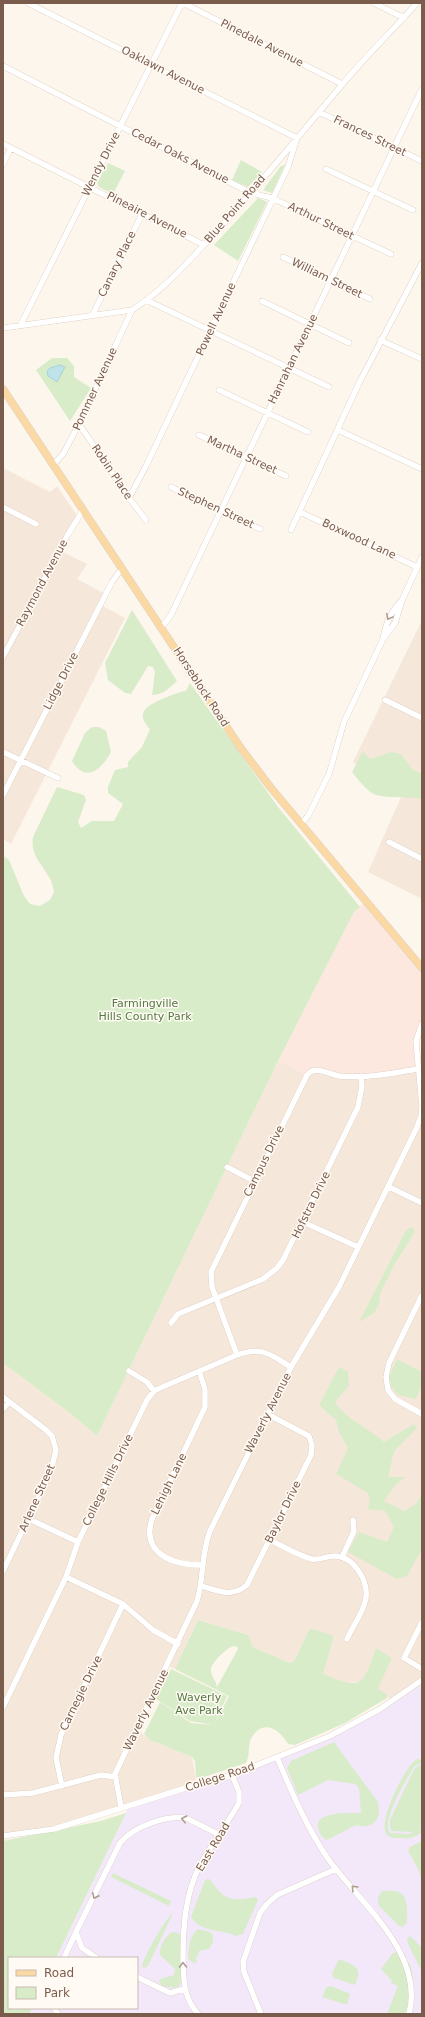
<svg xmlns="http://www.w3.org/2000/svg" width="425" height="2017" font-family="'DejaVu Sans',sans-serif">
  <rect width="100%" height="100%" fill="#fdf6ec"/>
  <path fill="#f5e8da" d="M3,468L50,492L57,486L78,517L59,550L87,564L77,579L107,595L101,605L125,618L11,844L3,839Z
    M422,620V899L368,872L401,797L353,762Z
    M278,1061L307,1074L310,1071L418,1069L422,1097V1680L392,1701L378,1688L376,1649L366,1677L359,1682L348,1683L322,1674L334,1637L310,1628L294,1661L290,1663L253,1647L248,1635L198,1620L175,1669L168,1666L137,1729L150,1740L192,1757L197,1784L54,1829L3,1836V1363L71,1414L97,1436Z"/>
  <path fill="#fde8e0" d="M366,901L422,968V1024L419,1029L418,1069L348,1076L319,1071L307,1075L278,1061L354,912Z"/>
  <path fill="#f3e8fa" d="M422,1680V2014H29L32,2008H137V1958H56L126,1813L127,1806L232,1775L330,1736L380,1709Z"/>
  <path fill="#d8ecc9" fill-rule="evenodd" d="M241,160L262,172L248,187L232,180Z
    M108,163L125,171L113,194L99,187L97,183Z
    M285,165L272,193L263,190L281,166Z
    M258,198L267,202L238,261L214,245Z
    M52,358H67L74,366V377L91,388L70,421L36,370Z
    M132,610L177,681C169,688 163,695 152,695L155,672L153,667L148,666L131,694L125,693L108,680L105,663Z
    M190,683L278,807L360,907L354,912L278,1061L97,1436L71,1414L3,1363V861L5,857L9,860L24,896L30,904L40,906L50,900L54,892C53,887 52,881 49,877C41,863 30,855 33,837L57,787L84,795L86,800L78,822L81,828L92,821H114L123,804L108,793V787L115,770L128,767V762L142,747L150,729C135,713 146,706 162,699C170,696 177,692 186,691Z
    M92,727H99L106,731L111,752C102,769 86,784 72,761L85,733Z
    M363,751L370,759L392,752L401,754L413,770L422,774V799C409,796 380,799 372,793C364,788 358,779 352,772Z
    M412,1227L415,1232L394,1265L380,1294L379,1304L374,1313L359,1322L406,1230Z
    M397,1359L422,1372V1386L416,1399L398,1395L391,1386L389,1377Z
    M339,1367L348,1372L349,1386L335,1402C346,1420 368,1427 384,1442L414,1424L417,1428L394,1451L388,1477H406L396,1484L384,1501L404,1511L416,1504L422,1493V1549L407,1576L397,1579L348,1552L359,1532L387,1542L394,1527L385,1511L368,1509L370,1501L368,1493L336,1474L348,1448L339,1432L336,1420L319,1405Z
    M198,1620L248,1635L253,1647L290,1663L294,1661L310,1628L334,1636L323,1674C363,1690 362,1687 376,1648L392,1658L378,1688L387,1695V1698L345,1723L295,1745L288,1744C281,1732 267,1720 255,1733C253,1735 251,1738 250,1741C248,1749 250,1755 246,1763L201,1778L196,1777L195,1761L192,1757L150,1740L144,1734L160,1702L191,1723L214,1725L229,1696L175,1669ZM233,1646L237,1647L238,1649L217,1687C216,1681 212,1677 211,1672C209,1664 226,1649 233,1646Z
    M171,1669L227,1696L214,1725L190,1721L156,1699Z
    M334,1742L378,1802C380,1814 379,1824 366,1826C361,1827 359,1824 354,1826C345,1830 335,1837 326,1840C321,1836 319,1832 318,1827C315,1811 350,1813 361,1813L359,1788L355,1784L328,1780L298,1795L287,1768L291,1761Z
    M417,1759L422,1760V1764H418L413,1768C406,1781 381,1820 390,1833L409,1834L413,1832L391,1831L390,1827V1820L414,1769L420,1765L422,1766V1822L415,1830L422,1823V1831C417,1837 411,1839 403,1838C397,1838 389,1839 386,1833C378,1821 405,1766 417,1759Z
    M126,1813L56,1958H9V2008H32L29,2014H3V1841L101,1821Z
    M422,1841V1882L419,1871L408,1851L410,1847Z
    M113,1873L171,1901L169,1906L111,1877Z
    M209,1879C213,1882 214,1885 217,1889C228,1902 240,1900 256,1897L258,1900L243,1934L236,1936C220,1928 202,1934 191,1917L205,1880Z
    M382,1891C387,1891 395,1890 399,1892C409,1896 407,1915 407,1923L402,1927L399,1926L379,1906L378,1897Z
    M173,1913L148,1966L145,1968L142,1967C142,1959 167,1916 173,1913Z
    M198,1929L210,1932L213,1935V1942L209,1949L199,1951L198,1956L196,1957L197,1962L193,1963L188,1958C189,1947 189,1936 198,1929Z
    M173,1932H176L180,1935L181,1981L179,1986L174,1988L162,1986L159,1982L160,1979L174,1975L175,1969L160,1955C159,1946 165,1936 173,1932Z
    M410,1936L422,1948V1973C419,1963 408,1947 407,1939Z
    M397,1952C400,1955 406,1958 408,1962C417,1974 412,2003 404,2014H387L398,1986L391,1983L392,1981L381,1969L393,1953Z
    M339,1959C355,1966 363,1966 355,1985L334,1978L332,1973Z
    M331,1986L350,1994L347,2005L322,1997L326,1988Z"/>
  <path fill="#bfe3e8" stroke="#a5d3da" d="M60,365L65,367L57,382L48,376L47,371L50,368Z"/>
  <g fill="none" stroke-linecap="round" stroke-linejoin="round">
    <defs>
      <path id="minor" d="M28,3L297,138L288,167L147,464L129,498
        M183,3L342,84
        M374,3L404,18
        M3,66L251,193L272,198L391,254
        M319,112L422,161
        M3,144L204,245
        M3,164L11,148
        M326,169L413,210
        M283,257L370,299
        M146,300L329,387
        M262,301L349,343
        M93,314L142,214
        M21,324L182,3
        M3,328L132,310C160,293 182,268 204,245C252,194 296,139 341,86C365,57 392,31 417,3
        M380,340L422,359
        M219,390L308,432
        M79,424L129,498L146,520
        M338,430L422,469
        M199,435L286,476
        M54,464L63,454L79,424L132,310
        M171,487L260,529
        M3,507L36,524
        M300,512L417,567
        M291,530L359,383L422,263
        M161,628L171,615L422,89
        M383,638C386,623 390,614 400,602
        M3,657L67,536L83,510
        M385,700L422,718
        M3,752L58,778
        M3,795L112,582L122,568
        M301,824L308,816L329,774L344,722L383,639L395,623L403,598L422,557
        M389,842L422,859
        M227,1167L254,1181
        M389,1187L422,1203
        M303,1222L358,1247
        M422,1295L389,1363L386,1377L388,1390L395,1399L422,1414
        M171,1323L178,1314L263,1279L277,1268L283,1260L358,1107L362,1086L361,1076
        M237,1355L212,1287L211,1272L307,1075C315,1065 329,1074 339,1076C365,1079 392,1073 418,1069
        M129,1371L147,1382L154,1391
        M199,1371L205,1389V1407L152,1519C141,1554 173,1565 202,1565
        M3,1397L46,1430L52,1436L56,1450L51,1471L3,1571
        M3,1409L9,1402
        M29,1519L78,1542
        M270,1540C283,1546 297,1555 312,1559C322,1561 330,1553 341,1557C348,1559 354,1564 358,1570C377,1597 359,1614 347,1639
        M342,1557L354,1531L353,1520
        M66,1577L123,1604L153,1630L178,1644
        M201,1586C218,1591 232,1598 247,1585L311,1455L312,1445L309,1436L267,1414
        M422,1622L404,1658L422,1669
        M3,1707L66,1577L78,1542L147,1400L154,1391L160,1388L237,1355C262,1346 270,1354 291,1367
        M277,1757C290,1789 309,1832 329,1860C359,1902 425,1953 409,2014
        M62,1786L56,1758L61,1735L123,1604
        M3,1795L33,1793L101,1775L116,1777
        M121,1807L115,1774L197,1601C204,1578 201,1554 210,1531L291,1367L339,1287L417,1127L421,1116L422,1106L416,1041L422,1024
        M3,1836L54,1829L205,1782L232,1775L330,1736L380,1709L422,1680
        M64,1958L76,1932
        M97,1958L82,1948L76,1932L120,1843C133,1827 165,1815 186,1818L220,1835
        M137,1977L170,1993L184,1989
        M54,2008L58,2014
        M198,2014C183,1997 184,1981 183,1960C183,1927 185,1894 200,1865C212,1844 227,1824 239,1803V1792L232,1775
        M261,2014L244,1972L243,1962L260,1913L267,1904L277,1895L336,1869"/>
      <path id="major" d="M3,389L240,747L271,788L422,968"/>
    </defs>
    <use href="#minor" stroke="#d1beb0" stroke-width="6"/>
    <use href="#major" stroke="#dad1cd" stroke-width="8"/>
    <use href="#minor" stroke="#fff" stroke-width="5.5"/>
    <use href="#major" stroke="#fbd9a5" stroke-width="7"/>
  </g>
  <defs><path id="oneway-chevron" d="M-2-3.5L2.5 0L-2 3.5" fill="none" stroke-width="1.6" stroke-linecap="round" stroke-linejoin="round"/></defs>
  <g stroke="#af9d94">
    <use href="#oneway-chevron" transform="translate(389 617) rotate(118)"/>
    <use href="#oneway-chevron" transform="translate(184 1819) rotate(-167)"/>
    <use href="#oneway-chevron" transform="translate(354 1888) rotate(-134)"/>
    <use href="#oneway-chevron" transform="translate(95 1896) rotate(116)"/>
    <use href="#oneway-chevron" transform="translate(183 1965) rotate(-91)"/>
  </g>
  <g text-anchor="middle" dominant-baseline="central" stroke-width="3" stroke-linejoin="round" paint-order="stroke">
    <g font-size="11" fill="#7a5c4d" stroke="#fffaf3">
      <text transform="translate(262 43) rotate(27)">Pinedale Avenue</text>
      <text transform="translate(163 70) rotate(27)">Oaklawn Avenue</text>
      <text transform="translate(370 136) rotate(26)">Frances Street</text>
      <text transform="translate(180 156) rotate(27)">Cedar Oaks Avenue</text>
      <text transform="translate(101 164) rotate(-63)">Wendy Drive</text>
      <text transform="translate(235 209) rotate(-49)">Blue Point Road</text>
      <text transform="translate(147 215) rotate(27)">Pineaire Avenue</text>
      <text transform="translate(321 221) rotate(26)">Arthur Street</text>
      <text transform="translate(117 264) rotate(-64)">Canary Place</text>
      <text transform="translate(327 278) rotate(26)">William Street</text>
      <text transform="translate(216 319) rotate(-65)">Powell Avenue</text>
      <text transform="translate(293 359) rotate(-64)">Hanrahan Avenue</text>
      <text transform="translate(95 389) rotate(-65)">Pommer Avenue</text>
      <text transform="translate(242 455) rotate(25)">Martha Street</text>
      <text transform="translate(112 472) rotate(56)">Robin Place</text>
      <text transform="translate(216 508) rotate(25)">Stephen Street</text>
      <text transform="translate(359 539) rotate(25)">Boxwood Lane</text>
      <text transform="translate(42 583) rotate(-62)">Raymond Avenue</text>
      <text transform="translate(61 681) rotate(-63)">Lidge Drive</text>
      <text transform="translate(201 687) rotate(57)">Horseblock Road</text>
      <text transform="translate(264 1161) rotate(-64)">Campus Drive</text>
      <text transform="translate(311 1205) rotate(-64)">Hofstra Drive</text>
      <text transform="translate(268 1413) rotate(-63)">Waverly Avenue</text>
      <text transform="translate(108 1480) rotate(-64)">College Hills Drive</text>
      <text transform="translate(169 1484) rotate(-64)">Lehigh Lane</text>
      <text transform="translate(37 1498) rotate(-66)">Arlene Street</text>
      <text transform="translate(283 1512) rotate(-64)">Baylor Drive</text>
      <text transform="translate(81 1693) rotate(-64)">Carnegie Drive</text>
      <text transform="translate(146 1710) rotate(-64)">Waverly Avenue</text>
      <text transform="translate(220 1777) rotate(-18)">College Road</text>
      <text transform="translate(213 1847) rotate(-59)">East Road</text>
    </g>
    <g font-size="11" fill="#537a41" stroke="#fffaf3">
      <text x="145" y="1003">Farmingville<tspan x="145" dy="13">Hills County Park</tspan></text>
      <text x="199" y="1697">Waverly<tspan x="199" dy="13">Ave Park</tspan></text>
    </g>
  </g>
  <rect width="425" height="2017" fill="none" stroke="#7a5c4d" stroke-width="8"/>
  <rect x="8" y="1957" width="130" height="52" fill="#fffaf3" stroke="#cabbb1"/>
  <rect x="16" y="1970" width="20" height="6" fill="#fbd9a5" stroke="#cabbb1"/>
  <text x="44" y="1977" font-size="12" fill="#7a5c4d">Road</text>
  <rect x="16" y="1987" width="20" height="12" fill="#d8ecc9" stroke="#cabbb1"/>
  <text x="44" y="1997" font-size="12" fill="#7a5c4d">Park</text>
</svg>
